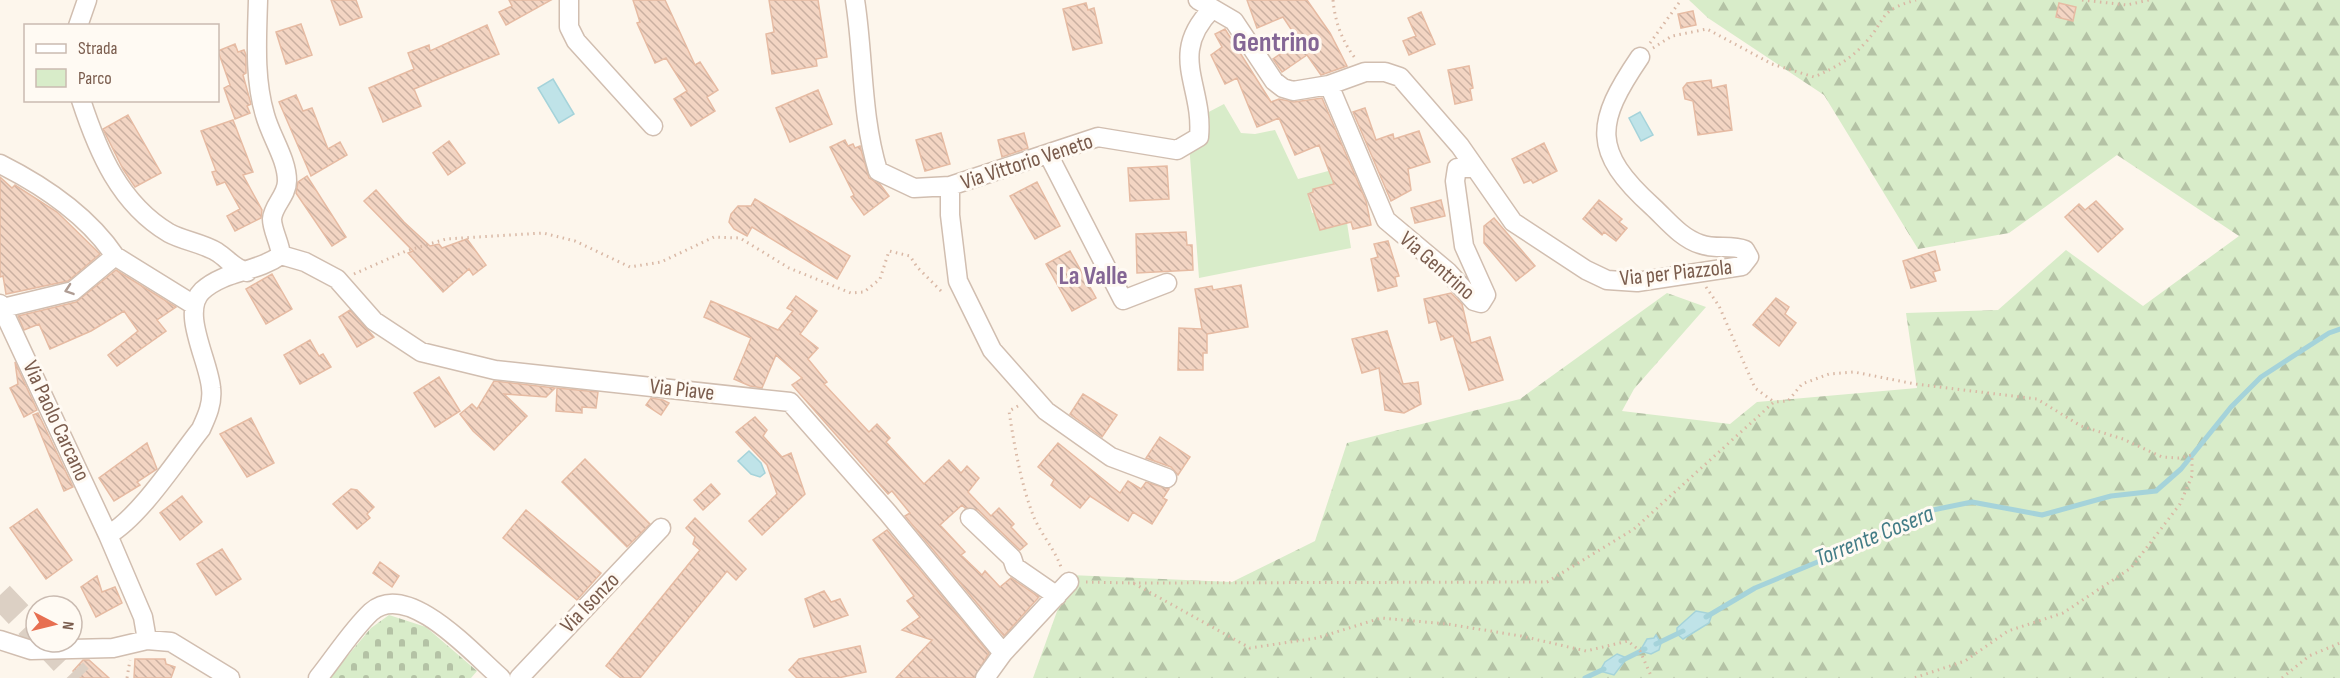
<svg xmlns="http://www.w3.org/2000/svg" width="2340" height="678" font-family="'Sofia Sans Condensed',sans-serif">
  <defs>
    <pattern id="forest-firs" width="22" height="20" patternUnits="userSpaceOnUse" patternTransform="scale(1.5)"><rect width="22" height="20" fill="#d8ecc9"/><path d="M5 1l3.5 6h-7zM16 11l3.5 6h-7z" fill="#b4c2a5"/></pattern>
    <pattern id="cemetery-stones" width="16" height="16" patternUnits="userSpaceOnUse" patternTransform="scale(1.5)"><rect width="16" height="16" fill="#d8ecc9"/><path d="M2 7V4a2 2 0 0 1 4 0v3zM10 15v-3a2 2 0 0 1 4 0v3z" fill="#b4c2a5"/></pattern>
    <pattern id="building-back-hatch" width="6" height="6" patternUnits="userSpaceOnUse" patternTransform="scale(1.5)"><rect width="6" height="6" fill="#f3d5c3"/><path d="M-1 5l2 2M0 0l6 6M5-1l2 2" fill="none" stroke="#cab0a1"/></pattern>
  </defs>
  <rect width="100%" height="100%" fill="#fdf6ec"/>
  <path fill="url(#forest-firs)" d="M1689,0H2340V678H1033L1070,575L1232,582L1315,541L1347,443L1520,399L1667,293L1706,307L1634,389L1622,411L1730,424L1757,402L1917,388L1906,313L1998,310L2066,250L2143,306L2239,236L2117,155L2009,233L1918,249L1824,95L1708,18Z"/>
  <path fill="url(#cemetery-stones)" d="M389,615L426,627L477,671L471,678H329L371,628Z"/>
  <path fill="#d8ecc9" d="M1224,104L1241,133L1255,134L1275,130L1298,179L1332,170L1336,184L1313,189V192L1308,194L1312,213L1316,212L1320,230L1347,223L1351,248L1199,278L1189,143L1201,116Z"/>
  <path fill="#bfe3e8" stroke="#a5d3da" stroke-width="1.5" d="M553,79L574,114L559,123L538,88Z
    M1640,112L1653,135L1641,141L1629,118Z
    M749,451L761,463L765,473L760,477L751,474L738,461Z
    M1696,611L1712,614L1709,623L1683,639L1677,634V628Z
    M1656,635L1661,643L1659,650L1651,654L1640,651L1647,639L1654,638Z
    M1617,654L1627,658L1614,675L1600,671L1605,662Z"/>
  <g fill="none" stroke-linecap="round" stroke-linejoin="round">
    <path stroke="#a5d3da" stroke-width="5" d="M1706,617L1755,588L1827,558L1918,513L1972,502L2042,515L2111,496L2156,491L2181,469L2231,407L2261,377L2329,333L2340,329
      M1656,644L1683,631
      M1621,661L1645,649
      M1585,678L1604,669"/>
  </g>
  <path fill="url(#building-back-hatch)" stroke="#e6bba3" stroke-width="1.5" d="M331,0H356L362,17L340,25Z
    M509,0H551L506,25L499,12L512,6Z
    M633,0H665L695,65L700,62L718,90L707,97L715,111L691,126L674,99L687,91L666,58L655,63L637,23L640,22Z
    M769,0H818L827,57L816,59L817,66L772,74L766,34L774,32Z
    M1247,0H1307L1330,33L1347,66L1321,75L1307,55L1282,72L1273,59L1299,41L1283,17L1257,28Z
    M1086,3L1088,10L1094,8L1102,43L1073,50L1063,9Z
    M2059,3L2076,7L2073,21L2056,17Z
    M1693,11L1696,25L1681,28L1678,14Z
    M1421,12L1435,44L1409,55L1403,41L1416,36L1408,18Z
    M301,24L312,55L286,64L276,32Z
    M487,25L499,54L414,89L421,106L383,122L369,88L414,69L408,53L429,45L430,51Z
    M1225,29L1271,102L1279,99L1294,102L1322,98L1366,201L1371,225L1353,229L1351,222L1320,230L1308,194L1313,192V189L1334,184L1319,145L1295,155L1279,118L1257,127L1237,78L1225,84L1211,55L1222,47L1215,34Z
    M235,44L238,52L244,50L246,55V73L243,75L251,104L247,106L250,113L235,119L224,88L230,85L218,51Z
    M1469,66L1473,88L1470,89L1472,100L1455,104L1448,70Z
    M1711,80L1712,88L1726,85L1732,130L1698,135L1693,101L1685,99L1683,88L1687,83Z
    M818,90L832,124L790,142L776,108Z
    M296,95L303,111L312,108L328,149L340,142L347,155L311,176L279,102Z
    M1365,108L1376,140L1393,134L1394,139L1419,131L1430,162L1408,169L1411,190L1391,201L1353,112Z
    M128,115L161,173L135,187L123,169L103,129Z
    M233,120L253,172L243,175L262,210L261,218L235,231L227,216L240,209L225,182L217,185L212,172L216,171L201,131Z
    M941,133L950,164L925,171L916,140Z
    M1024,133L1028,148L1002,157L998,140Z
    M845,140L848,146L853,144L855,148L860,146L869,178L880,184L889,196L864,215L851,197L854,195L830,147Z
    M449,141L465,163L448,175L433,153Z
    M1544,143L1557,171L1533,183L1531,180L1524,183L1512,159Z
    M1167,166L1169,199L1130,201L1128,168Z
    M307,176L346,237L332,246L296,193L298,182Z
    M0,177L12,188L15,185L57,212L100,254L68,281L6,294L3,276L0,277Z
    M1037,182L1060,226L1035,239L1010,196Z
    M376,190L404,222L430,246L439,244L442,248L467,239L486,265L473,275L469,269L443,292L408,253L413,251L364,201Z
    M755,199L850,256L837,279L752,227L747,236L734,229L729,222L731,214L738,206H751Z
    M1441,200L1445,216L1415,223L1411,208Z
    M1599,200L1622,219L1619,222L1627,228L1616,241L1604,232L1602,235L1583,219Z
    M2096,201L2123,229L2098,252L2065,217L2079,204L2085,210Z
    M1494,218L1535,266L1516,281L1484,243V226Z
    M1186,232L1187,245H1192L1193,270L1137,273L1136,234Z
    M1388,241L1399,276L1395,277L1397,286L1378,291L1371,259L1378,257L1374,244Z
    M1070,251L1096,298L1072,311L1046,264Z
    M1935,251L1940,270L1933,272L1936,281L1911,288L1903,261Z
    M116,270L176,307L157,320L166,331L117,366L108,355L138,331L124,311L91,331L50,349L39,324L24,330L18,316L76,302Z
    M272,274L292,309L266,324L246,289Z
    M1241,285L1248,327L1207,334V353H1203V370H1178L1179,328L1202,329L1195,289L1212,286L1213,290Z
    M1451,293L1462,304L1471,343L1490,337L1503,380L1469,390L1453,336L1441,340L1436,321L1429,323L1424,299Z
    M796,296L817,311L800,334L818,348L808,359L827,382L824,384L869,432L877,424L890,438L886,442L924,484L949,460L961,473L967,466L979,478L968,492L991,516L999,508L1014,524L1011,527L1027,544L1020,550L978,510L965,508L962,505L940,525L965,552L961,555L982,575L985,571L1000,587L1011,578L1039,597L1004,636L905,516L910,513L892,491L888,494L792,385L802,378L776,355L762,388L750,386L734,379L751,338L704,317L711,301L778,330L793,311L787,308Z
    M1776,298L1789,307L1785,314L1796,323L1779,346L1753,325Z
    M350,310L374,337L357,347L339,317Z
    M1387,331L1403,384L1418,382L1421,404L1404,413L1385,410L1379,368L1362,373L1352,339Z
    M310,340L319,356L323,354L331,367L300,384L284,355Z
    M15,362L37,410L24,417L10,388L18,384Z
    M439,377L460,411L435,427L414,393Z
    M494,381L555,388L546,397L504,394L527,416L494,450L473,431L460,414L472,404L477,409Z
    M557,388L598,392L596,408L582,407V413L556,411Z
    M1083,394L1117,415L1102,437L1070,414Z
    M651,398L663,400L669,403L661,415L646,405Z
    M38,413L73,487L64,491L33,415Z
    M755,417L767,430L763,436L782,457L791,453L805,494L762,535L749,521L777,494L767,465L736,432Z
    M251,418L274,463L247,477L220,434Z
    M1160,437L1190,457L1178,475L1171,467L1146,458Z
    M147,443L157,469L137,482L140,485L114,501L99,478Z
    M1058,443L1120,493L1128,481L1141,489L1146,482L1169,489L1163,498L1167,500L1152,524L1133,512L1128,521L1090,496L1080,508L1051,485L1054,480L1038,467Z
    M585,459L650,524L627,547L562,482Z
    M711,484L720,494L703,510L694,500Z
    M351,489L357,490L374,507L367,514L370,518L357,529L333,504Z
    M182,496L202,522L180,540L160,513Z
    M37,509L72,560L46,579L10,528Z
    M526,510L601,573L577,600L503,538Z
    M695,518L746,569L736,580L727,571L640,678H621L606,666L700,550L693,544L695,537L686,528Z
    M887,530L989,653L974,678H896L932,640L902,630L920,617L907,601L914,596L873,540Z
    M222,549L241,579L216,595L197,564Z
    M380,562L399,576L392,587L373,573Z
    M97,576L102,592L115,587L122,603L96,617L81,587Z
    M824,591L831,602L840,599L848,615L814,627L805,599Z
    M860,646L866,672L838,678H797L789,670L799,659Z
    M135,659H165L166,664L175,667L171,678H134Z
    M83,660H89L109,678H79L73,671Z"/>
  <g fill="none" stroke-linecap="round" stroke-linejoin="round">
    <path stroke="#dcd0c4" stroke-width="27" stroke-dasharray="27 14" stroke-linecap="butt" d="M0,595L36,633
      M45,642L79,678"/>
    <defs>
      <path id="minor" d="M258,0C257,38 254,78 265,115C271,137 287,159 287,181C287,196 273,205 272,219C272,230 280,243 281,255
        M569,0V27L576,41L653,126
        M855,0C864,57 861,116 878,171L914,188L950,186L1098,137L1177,150L1199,137C1204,85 1167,55 1212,9
        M1198,0L1234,21L1274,81L1283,88L1293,91L1329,85L1365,72H1385L1400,77L1460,146L1513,222L1586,270L1607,280L1637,282L1742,266L1749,257L1745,250C1731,244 1715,250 1700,244C1681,238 1667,220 1653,207C1591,151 1595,123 1640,57
        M78,26L87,0
        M1329,85L1386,220L1448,272L1474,301L1481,303L1486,295L1464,246L1455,181L1457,168H1472
        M81,100C98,152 120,204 169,233C184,241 202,243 217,252C228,259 233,268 247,272
        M1048,154L1123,300L1167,283
        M0,164C44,186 87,215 115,256L194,305
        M950,186V215L958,281L992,350L1046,411L1111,457L1167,478
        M281,255L305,262L337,279L374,321L421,352L495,370L790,402L888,513L1003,653
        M0,304L108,535L143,617L147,640
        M3,308L73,291L115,256
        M970,518L1012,558L1015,567L1057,596
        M108,535C140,517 178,458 201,429C207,416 213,403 211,388C209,361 180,312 202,291C225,270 256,273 281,255
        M0,640L31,650L113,648L147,640L171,642L230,678
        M318,678C335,657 351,631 371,612C408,579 474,655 501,678
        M519,678L661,528
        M985,678L1003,653L1069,582"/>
    </defs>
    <use href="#minor" stroke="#d1beb0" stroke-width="21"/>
    <path stroke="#d9b8a5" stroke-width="3" stroke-dasharray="1.5 4.5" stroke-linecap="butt" d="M1333,0C1335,22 1342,41 1355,58
      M2082,0L2127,5L2149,0
      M1650,43L1681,0
      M1653,48L1672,36L1707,29L1772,64L1814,77C1834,68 1850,60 1865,43C1888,18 1877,11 1916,0
      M354,274L406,251L446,239L543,233L575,241L630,267L661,262L714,237L740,238L789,268L851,293L864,292L880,279L889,251L910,256L917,267L943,293
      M1706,287L1719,306L1755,388L1774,402
      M1018,406L1009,411C1014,444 1021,484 1033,515C1040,533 1054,548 1061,567
      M1086,582L1133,583L1250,648L1317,638L1381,618L1447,624L1521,636L1586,651L1628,641L1640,651L1652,678
      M1133,583L1547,582L1634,529L1774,402L1788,401L1802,384L1829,374L1854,372L1915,384L2037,399L2081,426L2123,439L2162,457L2179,458L2192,455V476L2180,504L2131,568L2063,613L2008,631L1965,661L1914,678
      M127,678L130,660
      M2282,678L2309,656L2340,643"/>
    <use href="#minor" stroke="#fff" stroke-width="18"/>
  </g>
  <defs><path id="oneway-chevron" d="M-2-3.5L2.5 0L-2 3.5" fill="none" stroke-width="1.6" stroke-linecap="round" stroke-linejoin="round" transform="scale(1.5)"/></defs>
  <use stroke="#af9d94" href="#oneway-chevron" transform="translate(69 290) rotate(161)"/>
  <g text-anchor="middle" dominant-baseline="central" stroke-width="6" stroke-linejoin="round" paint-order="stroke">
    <g font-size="22" fill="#7a5c4d" stroke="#fffaf3">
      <text transform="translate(1027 162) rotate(-18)">Via Vittorio Veneto</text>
      <text transform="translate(1437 266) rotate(41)">Via Gentrino</text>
      <text transform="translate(1676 273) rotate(-6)">Via per Piazzola</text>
      <text transform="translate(682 390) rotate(6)">Via Piave</text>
      <text transform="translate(56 421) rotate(65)">Via Paolo Carcano</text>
      <text transform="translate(590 603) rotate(-46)">Via Isonzo</text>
    </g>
    <g font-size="24" font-style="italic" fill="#437c86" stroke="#fffaf3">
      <text transform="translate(1874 536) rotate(-22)">Torrente Cosera</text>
    </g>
    <g font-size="26" font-weight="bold" fill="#846695" stroke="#fffaf3">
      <text x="1093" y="276">La Valle</text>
    </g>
    <g font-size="28" font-weight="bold" fill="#846695" stroke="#fffaf3">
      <text x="1276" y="42">Gentrino</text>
    </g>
  </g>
  <rect x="24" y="24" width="195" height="78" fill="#fffaf3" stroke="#cabbb1" stroke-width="1.5"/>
  <rect x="36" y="44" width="30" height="9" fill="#ffffff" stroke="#cabbb1" stroke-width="1.5"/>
  <text x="78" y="54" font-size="18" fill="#7a5c4d">Strada</text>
  <rect x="36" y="69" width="30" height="18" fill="#d8ecc9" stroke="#cabbb1" stroke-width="1.5"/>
  <text x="78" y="84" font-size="18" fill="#7a5c4d">Parco</text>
  <g transform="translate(54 624) rotate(97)"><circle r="28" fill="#fffaf3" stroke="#cabbb1" stroke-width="1.5"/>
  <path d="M0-4.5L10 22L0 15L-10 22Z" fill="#e76f51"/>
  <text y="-9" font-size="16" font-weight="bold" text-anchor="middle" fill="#7a5c4d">N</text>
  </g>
</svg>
